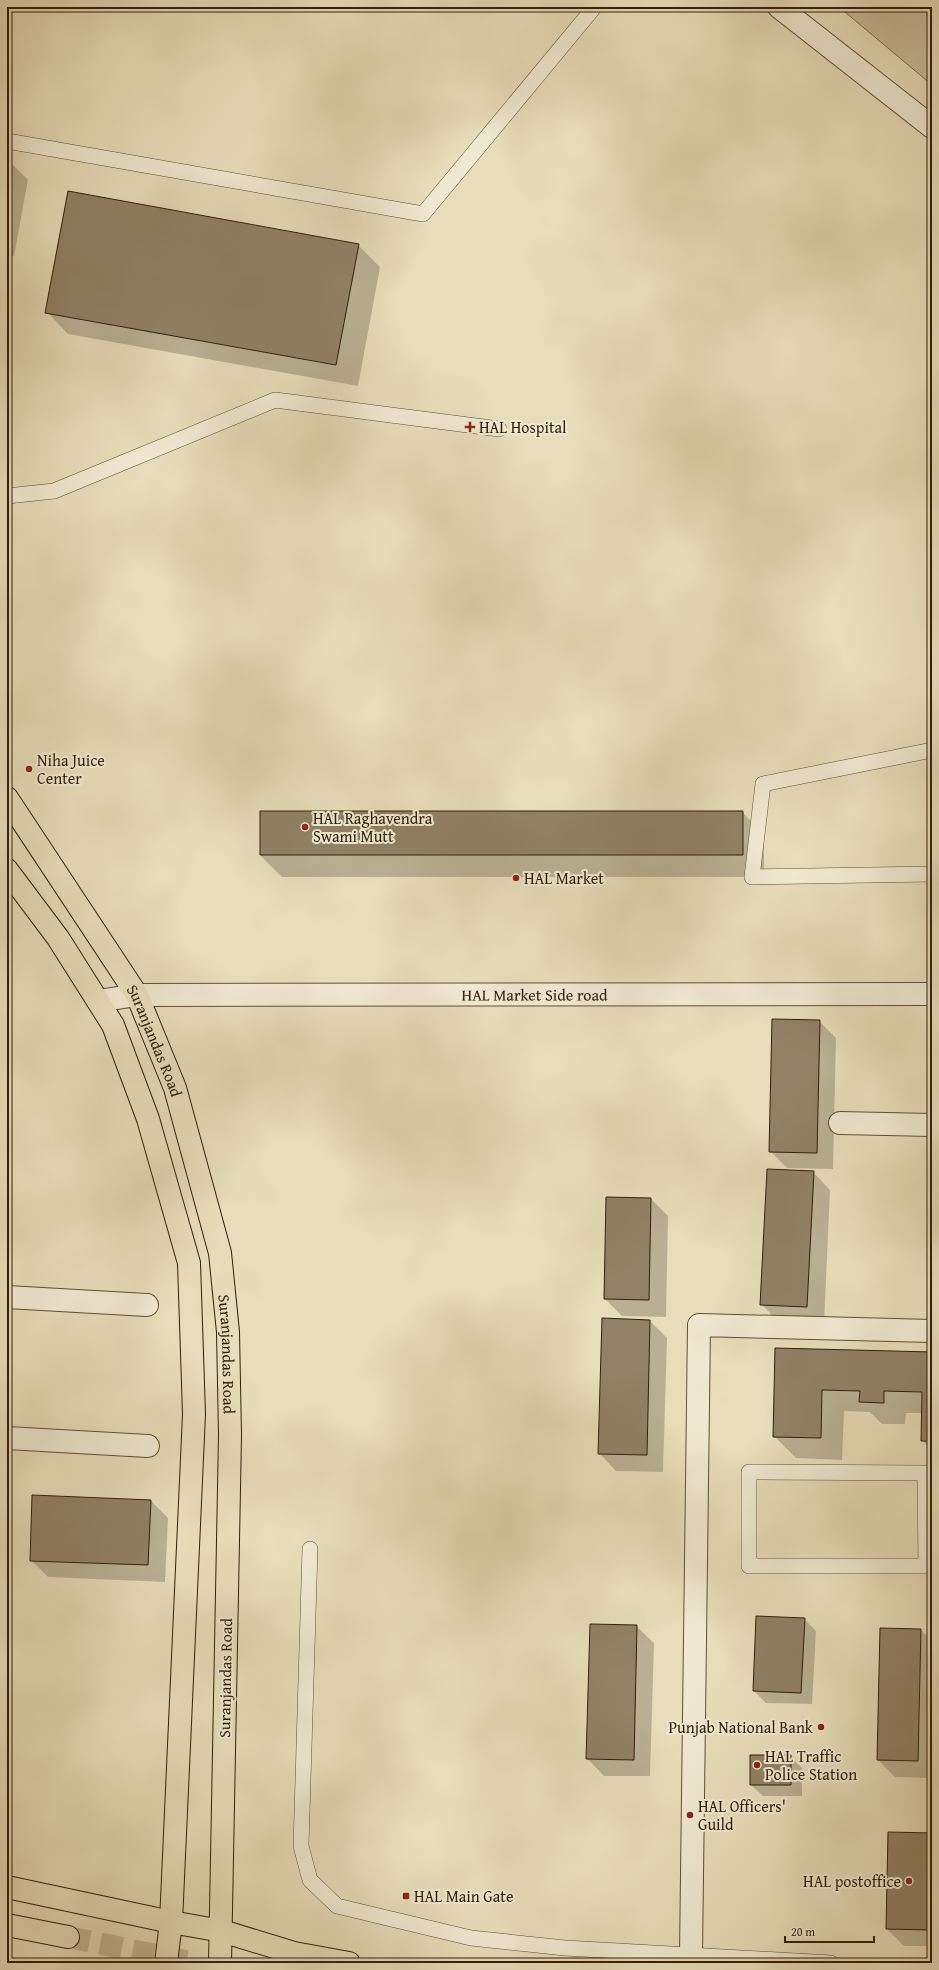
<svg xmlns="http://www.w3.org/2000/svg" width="939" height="1970" font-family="'Gentium Book Plus',serif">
  <rect width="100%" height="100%" fill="#e8ddba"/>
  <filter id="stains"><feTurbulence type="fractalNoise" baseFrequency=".005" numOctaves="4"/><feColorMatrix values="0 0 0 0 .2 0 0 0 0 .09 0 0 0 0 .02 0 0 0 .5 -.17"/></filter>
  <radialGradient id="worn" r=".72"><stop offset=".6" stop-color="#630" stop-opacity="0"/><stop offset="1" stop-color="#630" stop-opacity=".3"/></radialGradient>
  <path fill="#c9bd9c" stroke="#7e6e53" d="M839,7H932V85Z"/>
  <path fill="#0003" d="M7,159L28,180L14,256L7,254Z
    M358,245L380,267L358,386L68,334L47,312Z
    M742,812L764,834V877H282L260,855Z
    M819,1021L836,1038L833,1169L787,1168L770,1151Z
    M813,1172L830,1190L824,1324L778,1321L761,1304Z
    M606,1198L651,1199L668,1216L666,1317L622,1316L605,1299Z
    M603,1319L650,1321L667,1338L663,1472L616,1471L599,1453Z
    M776,1349L932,1353V1451L922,1440V1413H906L905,1424H882L870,1412L844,1411L842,1460L796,1458L774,1436Z
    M151,1501L168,1518L165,1582L48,1577L31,1560Z
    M804,1619L816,1631L812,1704L766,1703L754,1691Z
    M636,1626L654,1643L650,1776H604L587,1758Z
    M921,1630L932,1641V1778L895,1777L878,1760Z
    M790,1756L802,1768V1796H763L751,1785Z
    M932,1834V1946H904L887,1929Z"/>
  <path fill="#918166" stroke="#321e0a" d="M68,191L359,244L336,365L45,313Z
    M260,811H743V855H260Z
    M772,1019L820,1020L817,1153L769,1152Z
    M767,1169L814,1171L807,1307L760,1305Z
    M606,1197L651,1198L649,1300L604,1299Z
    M602,1318L650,1320L647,1455L598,1454Z
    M775,1348L932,1352V1441H921L922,1392L884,1391V1403L859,1402L860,1391L822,1390L821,1438L773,1437Z
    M32,1495L151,1500L148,1565L30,1561Z
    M756,1616L805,1618L801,1693L753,1691Z
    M590,1624L637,1625L634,1760L586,1759Z
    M880,1628L921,1629L918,1761L877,1760Z
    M750,1755H791V1785H750Z
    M888,1832L932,1833V1930L886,1929Z"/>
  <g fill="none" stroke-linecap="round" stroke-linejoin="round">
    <path stroke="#c4b797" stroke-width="22" stroke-dasharray="22 11" stroke-linecap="butt" d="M68,1937L195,1963"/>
    <defs>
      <path id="lane" d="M7,141L423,214L592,10L589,7
        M7,496L54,491L275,400L499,429
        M932,750L763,784L752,877L932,874
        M310,1549L301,1846L310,1880L337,1906L471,1938L565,1948L831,1963
        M926,1566L925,1473L749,1472V1566H932"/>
      <g id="street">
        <path d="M779,7L932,127"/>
        <path id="s1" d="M98,1001L137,995L932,994"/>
        <path d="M840,1123L932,1125"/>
        <path d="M7,1297L147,1305"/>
        <path d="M7,1438L148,1446"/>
        <path d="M691,1954L699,1325L932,1331"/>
      </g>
      <g id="primary">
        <path id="s2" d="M7,798L137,995L175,1088L220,1253L228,1332L230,1435L220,1963"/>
        <path d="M7,870L58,938L113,1025L148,1119L189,1263L194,1414L171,1922L166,1963"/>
        <path d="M7,1887L171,1922L222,1931L294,1953L349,1963"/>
        <path d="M7,1925L68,1937"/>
      </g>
    </defs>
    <use href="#lane" stroke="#604e36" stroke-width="16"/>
    <use href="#street" stroke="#604e36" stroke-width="24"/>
    <use href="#primary" stroke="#321e0a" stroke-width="24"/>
    <use href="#lane" stroke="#f0e9d2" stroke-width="15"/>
    <use href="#street" stroke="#f0e9d2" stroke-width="22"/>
    <use href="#primary" stroke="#e8ddba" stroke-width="22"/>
  </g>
  <g fill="#8f2418" stroke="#f0e9d2" stroke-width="1.5">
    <path d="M468 421h4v4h4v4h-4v4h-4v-4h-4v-4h4z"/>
    <circle cx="29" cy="769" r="4"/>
    <circle cx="305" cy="827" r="4"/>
    <circle cx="516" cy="878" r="4"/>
    <circle cx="821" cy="1727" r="4"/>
    <circle cx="757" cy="1765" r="4"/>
    <circle cx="690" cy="1815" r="4"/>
    <circle cx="909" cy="1881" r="4"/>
    <rect x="402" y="1892" width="8" height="8" rx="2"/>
  </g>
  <g text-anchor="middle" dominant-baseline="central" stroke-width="4" stroke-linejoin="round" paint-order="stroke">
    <g font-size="16" fill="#321e0a" stroke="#f0e9d2" text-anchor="start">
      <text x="479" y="427">HAL Hospital</text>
      <text x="37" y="760">Niha Juice<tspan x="37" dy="18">Center</tspan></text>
      <text x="313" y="818">HAL Raghavendra<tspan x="313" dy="18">Swami Mutt</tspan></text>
      <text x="524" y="878">HAL Market</text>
      <text x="813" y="1727" text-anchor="end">Punjab National Bank</text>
      <text x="765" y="1756">HAL Traffic<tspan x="765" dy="18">Police Station</tspan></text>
      <text x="698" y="1806">HAL Officers'<tspan x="698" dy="18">Guild</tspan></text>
      <text x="901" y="1881" text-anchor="end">HAL postoffice</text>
      <text x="414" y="1896">HAL Main Gate</text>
    </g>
    <g font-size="16" fill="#321e0a" stroke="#f0e9d2">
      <text stroke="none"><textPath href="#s1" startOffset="437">HAL Market Side road</textPath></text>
      <text stroke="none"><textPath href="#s2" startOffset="285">Suranjandas Road</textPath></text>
      <text stroke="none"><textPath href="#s2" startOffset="609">Suranjandas Road</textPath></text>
      <text transform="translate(225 1678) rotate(-89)">Suranjandas Road</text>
    </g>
  </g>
  <rect width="939" height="1970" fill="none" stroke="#e8ddba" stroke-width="24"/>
  <rect x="8" y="8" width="923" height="1954" fill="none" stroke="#321e0a" stroke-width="2"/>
  <rect x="12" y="12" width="915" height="1946" fill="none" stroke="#321e0a"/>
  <path d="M785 1936v6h89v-6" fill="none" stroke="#321e0a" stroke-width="2"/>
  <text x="791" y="1936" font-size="12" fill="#321e0a" stroke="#f0e9d2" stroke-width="3" paint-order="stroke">20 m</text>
  <rect width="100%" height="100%" filter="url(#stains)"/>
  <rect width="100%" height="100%" fill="url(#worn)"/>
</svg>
